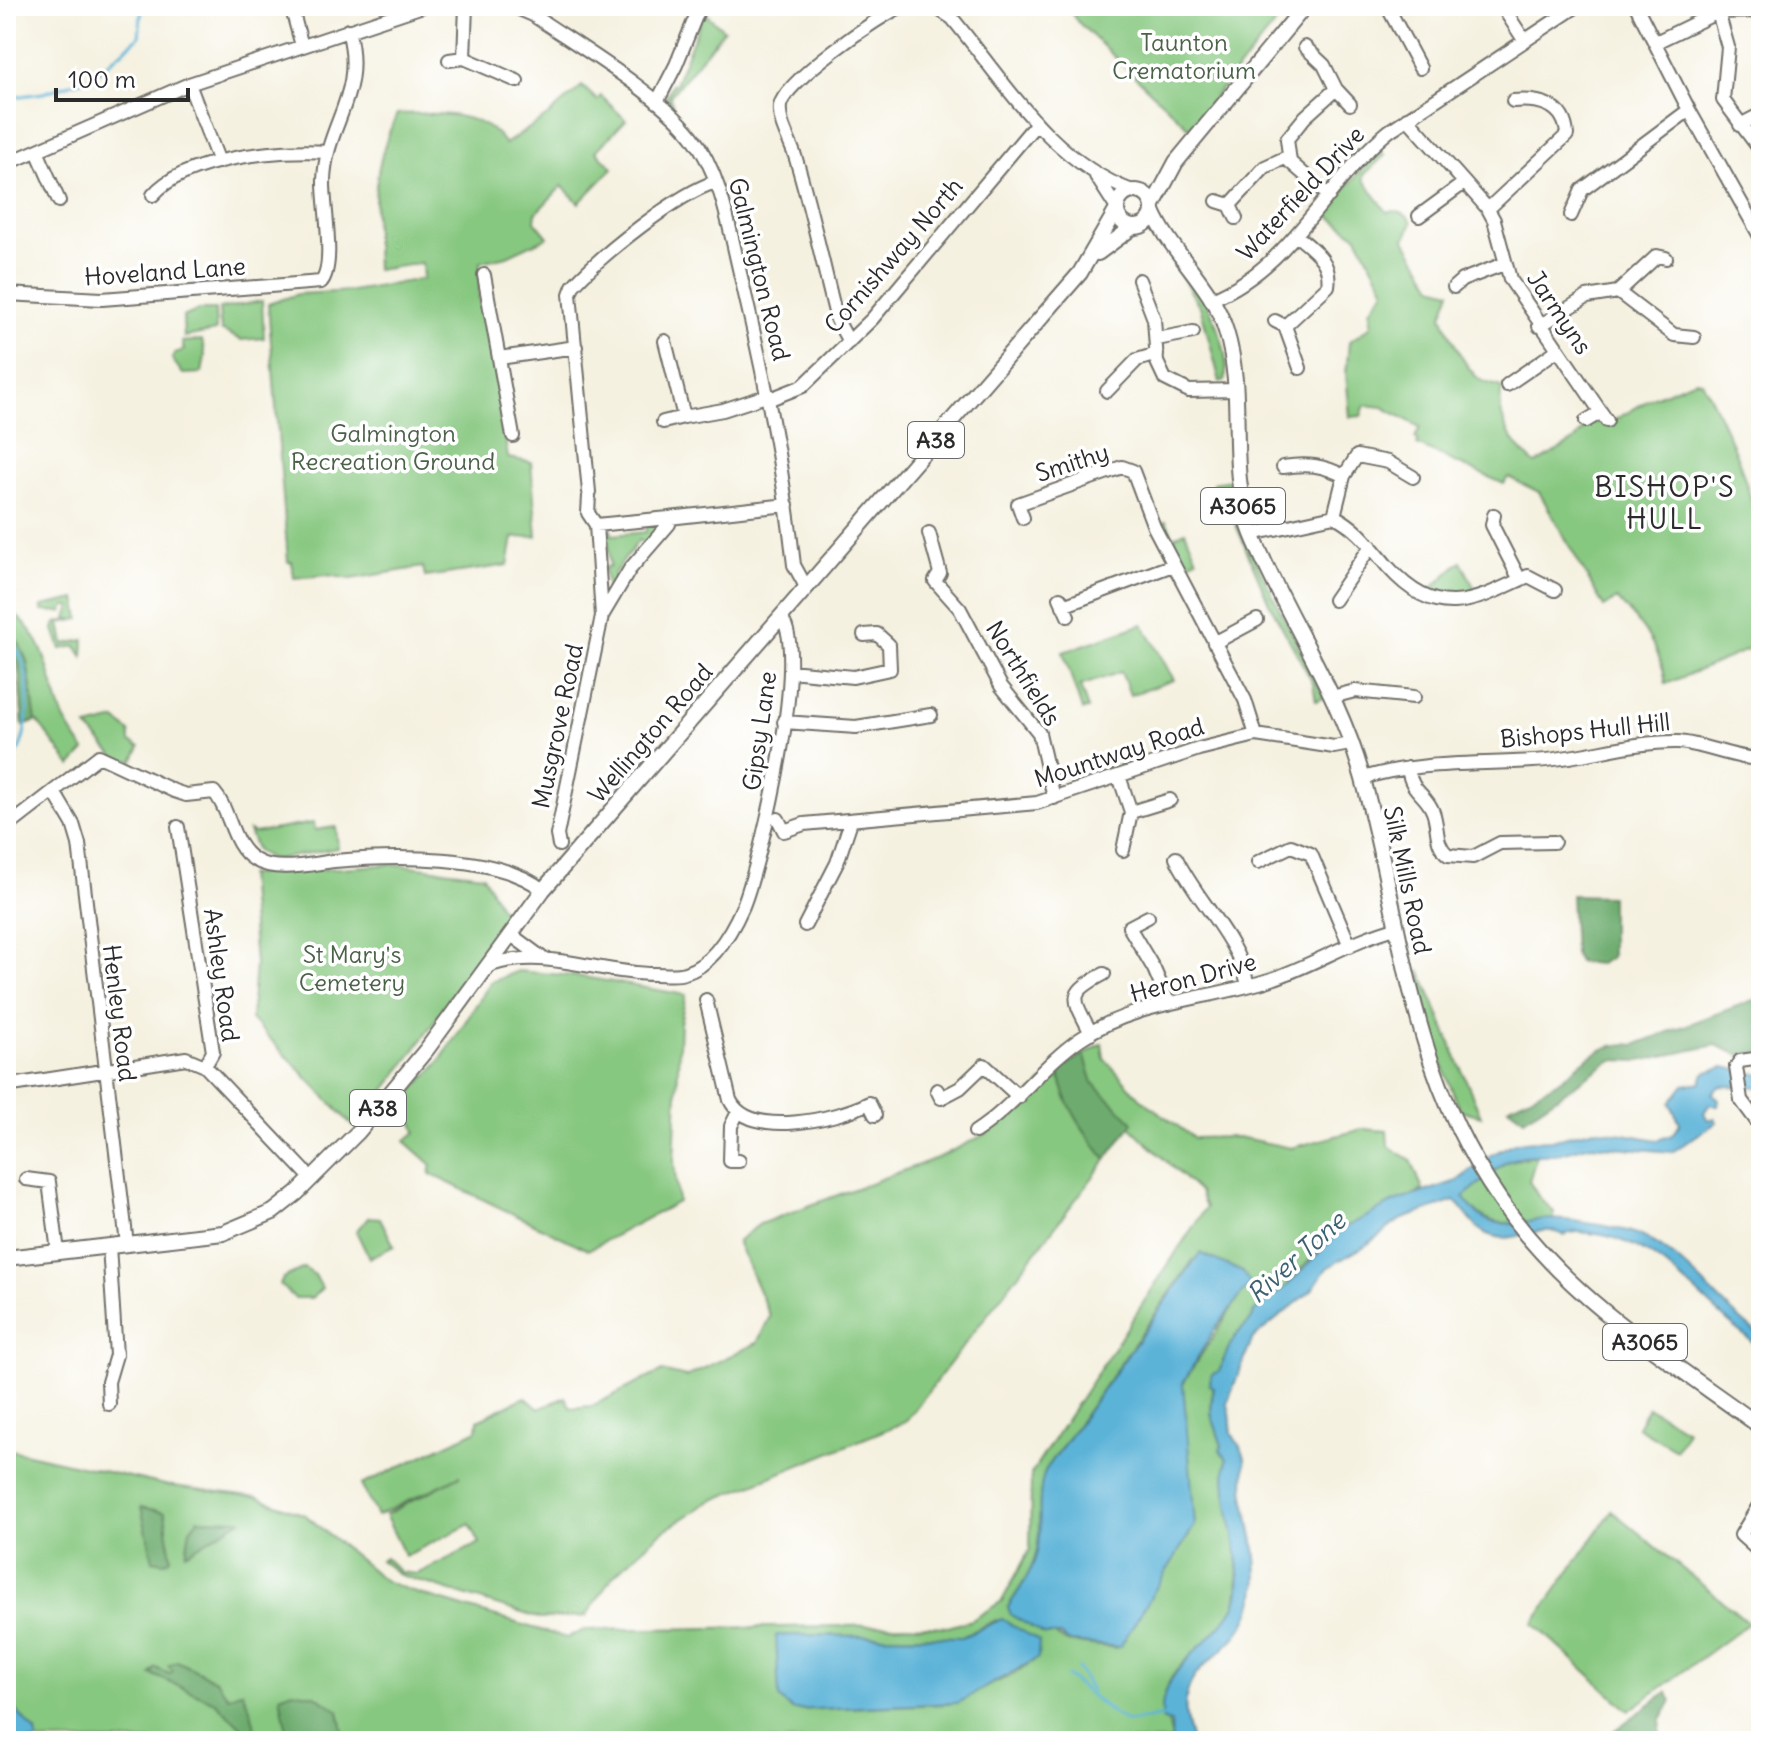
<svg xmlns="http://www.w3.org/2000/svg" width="1767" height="1747" font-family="Delius,sans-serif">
  <rect width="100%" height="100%" fill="#fff"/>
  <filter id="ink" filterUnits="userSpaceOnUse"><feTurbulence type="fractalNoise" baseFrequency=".0125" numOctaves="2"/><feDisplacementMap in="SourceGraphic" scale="16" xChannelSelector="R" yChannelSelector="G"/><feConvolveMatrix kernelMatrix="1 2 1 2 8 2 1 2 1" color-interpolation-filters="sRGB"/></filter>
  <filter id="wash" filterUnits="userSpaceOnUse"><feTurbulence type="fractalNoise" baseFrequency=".006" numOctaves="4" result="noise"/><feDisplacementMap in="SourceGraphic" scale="32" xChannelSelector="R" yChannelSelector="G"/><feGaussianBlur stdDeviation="1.8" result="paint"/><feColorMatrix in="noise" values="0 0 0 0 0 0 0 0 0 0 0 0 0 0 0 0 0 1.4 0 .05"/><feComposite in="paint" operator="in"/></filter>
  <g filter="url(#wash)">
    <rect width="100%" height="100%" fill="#f5f1e0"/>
    <path fill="#87c880" stroke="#597a56" stroke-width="2" fill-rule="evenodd" d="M1066,6H1290L1189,128L1078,22Z
      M706,14L724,30L670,96L674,109L666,97L672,84H675L703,15Z
      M582,86L597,100L601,96L626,120L596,151L613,168L579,203L562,186L536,213L535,221L548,237L507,256L480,262L479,300L495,370L508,458L531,462L537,536L513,538L508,565L425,577L423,567L351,579L327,575L294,578L292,562H288L268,304L298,294L352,291L423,279L422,263L376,270C374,209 370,171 397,114C435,113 482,110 505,144L549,115Z
      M1379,149L1385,155L1364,175V180L1387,212C1395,209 1408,214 1412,222L1405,240L1433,286L1451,291L1442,316C1452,337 1461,363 1479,379C1486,385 1496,383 1502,388C1495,419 1512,444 1535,464L1574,441L1588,424L1599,421L1606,425L1654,397L1695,380L1702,381C1734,443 1761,505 1761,574L1757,576L1761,586V652L1747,650L1666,684C1662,649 1641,624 1617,599L1604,607L1539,492L1508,477L1504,484L1417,445L1419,441L1415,438L1420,427L1383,407L1365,405L1361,416L1350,417L1346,374L1349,342L1371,326L1370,310L1385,290L1357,236L1325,213Z
      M1179,272C1204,281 1235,357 1224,382H1220L1201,309Z
      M262,301L264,338L241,340L221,330L219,309Z
      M199,310H215L216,331L184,337L183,317Z
      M202,340L205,356L202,373L183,374L172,359L175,353L184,350L182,342Z
      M1232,480C1234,538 1299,640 1324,698L1316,701L1313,683L1269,603L1225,499L1213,483Z
      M1166,521L1174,537L1185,531L1197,559L1177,569L1156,526Z
      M646,524L656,525L657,530L645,544L639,540L613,575L619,578L613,589L607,588L604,568L610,566L608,539H602L603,532L611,528L612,535L646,532Z
      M1461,561L1477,593L1450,595L1430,590Z
      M76,599L80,619L60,623L64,644L84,640L83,657L76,646L61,649L54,629L56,623L73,619H67L71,606H65L63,612L42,611V606Z
      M6,606C49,640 45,667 62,714C67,727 77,739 85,751L71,766L37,721L23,726L18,663L6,651Z
      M1143,624L1174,680L1130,695L1121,672L1080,686L1088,709L1082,710L1063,652Z
      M116,720L130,732V742L140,747L133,761L115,757L87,727Z
      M314,823L315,830L336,827L338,848L273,860L257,851L249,831L254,833Z
      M394,864L483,875L506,918C454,986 413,1064 353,1126L251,1019L255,964L248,875Z
      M1420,970L1481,1116L1460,1110C1441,1064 1425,1020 1420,970Z
      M518,971L584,977L686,995L680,1023L674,1161L678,1202L588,1250L430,1174L432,1165L405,1141L416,1132L409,1110L400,1103L438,1064L491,982Z
      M1102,1044L1104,1058L1140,1098L1194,1138L1238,1137L1291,1148L1362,1129L1387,1131L1388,1146L1411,1160L1423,1190L1342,1229L1291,1278L1288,1285L1254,1312L1252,1320L1238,1333L1219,1373L1213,1374L1211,1413L1222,1446L1220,1450L1227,1459C1224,1471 1228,1477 1229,1489C1230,1524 1243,1563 1237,1598C1231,1636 1168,1657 1164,1699C1163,1711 1171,1728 1172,1741H37L36,1732L6,1700V1449L165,1485L258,1497L305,1515L385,1581L416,1593L567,1638L585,1630L905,1625L948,1627L972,1620L1002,1601L1030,1549L1031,1474L1206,1207L1200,1193L1131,1128L1060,1070C1057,1093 1091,1141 1106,1160L905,1422L709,1502L659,1534L614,1575L586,1616L541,1619L400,1575L380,1560L385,1557L400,1572L417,1574L480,1543L470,1524L405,1556L385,1515L460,1476L377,1516L361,1485L477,1430L478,1420L525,1397L539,1409L565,1397L571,1408L592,1406L662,1371L686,1377L757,1343L770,1316L737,1241L760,1224L940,1157L986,1134L1052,1074ZM1193,1260L1239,1297L1183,1383L1116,1648L1067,1642L1008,1607C1020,1589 1035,1567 1038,1546C1042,1520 1036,1496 1045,1471ZM996,1620L1033,1661L1012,1675L948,1704L792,1710L776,1635L962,1637Z
      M1537,1155L1529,1181L1538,1196L1554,1212V1222C1512,1216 1496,1239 1462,1197L1506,1162Z
      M369,1217L380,1218L394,1246L369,1258L356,1231Z
      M304,1268L315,1275L322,1288L312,1298H295L280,1285L283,1278Z
      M1648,1407L1687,1430L1676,1450L1637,1427Z
      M1612,1511L1749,1623L1629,1711L1533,1623Z"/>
    <path fill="#6dac6e" stroke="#4c6c4c" stroke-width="2" d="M6,636L18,641L27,661L36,721L23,726L18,663L6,651Z
      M1571,895L1611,896V957L1599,964L1578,962L1574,954Z
      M1753,1000H1761V1052L1739,1055L1716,1045L1640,1061L1612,1060L1524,1119L1508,1107C1524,1098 1543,1091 1558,1081C1582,1064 1602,1040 1634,1045Z
      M1084,1054L1093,1083L1133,1122L1106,1160C1088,1137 1059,1099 1060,1069Z
      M141,1507L165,1512L171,1558L165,1562L153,1560Z
      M198,1519L241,1520L186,1553L190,1529Z
      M177,1661L216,1680L228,1697L242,1691L251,1711L258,1741H227L229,1733L242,1728L215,1702L151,1674L156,1668L169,1674L173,1671L168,1666Z
      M293,1691L315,1695L339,1711L345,1741H289L280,1696Z
      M1667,1692L1672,1701L1661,1719L1659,1741H1600Z"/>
    <path fill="#5bb3d8" stroke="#436f82" stroke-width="2" d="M1724,1067L1761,1075V1087L1720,1086L1712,1093L1719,1099L1718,1105H1709L1704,1113L1708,1120L1715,1118L1717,1122L1672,1152L1591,1145L1558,1154L1522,1156L1506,1162L1463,1197C1487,1230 1501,1225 1537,1220C1561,1217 1604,1225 1628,1231C1678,1244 1718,1307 1761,1336V1348C1702,1308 1663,1239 1588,1233C1579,1232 1571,1231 1564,1235C1534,1221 1516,1248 1485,1233C1472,1227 1465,1209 1454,1201L1400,1220L1365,1246L1327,1268L1311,1291L1253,1338L1227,1403C1232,1413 1230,1421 1232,1432C1235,1443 1244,1447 1245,1459C1246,1472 1242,1487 1245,1501C1253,1534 1263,1572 1252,1607C1233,1667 1164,1659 1192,1741H1172L1171,1722L1163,1720C1153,1671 1216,1643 1235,1605C1251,1572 1217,1496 1227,1459L1220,1450L1222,1446L1211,1413L1213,1387L1209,1385L1212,1374L1219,1372C1224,1359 1229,1343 1239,1332C1246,1324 1252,1323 1254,1312L1288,1285L1342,1229L1394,1202L1457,1181L1491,1155L1516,1142L1551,1140L1595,1129L1658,1140L1672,1135L1680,1123L1670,1103L1684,1085L1701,1082L1704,1073Z
      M1200,1253L1243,1272L1250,1283L1212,1333L1183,1383L1195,1525L1120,1647L1070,1642L1060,1635H1045L1011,1615L1008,1607C1020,1589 1035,1568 1038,1546C1042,1520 1036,1496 1045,1471Z
      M1002,1619L1039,1641L1038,1658L957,1703L792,1710L779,1698L776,1635L962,1637Z
      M6,1700L36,1732L37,1741H6Z"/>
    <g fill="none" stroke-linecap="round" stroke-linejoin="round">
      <path stroke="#5bb3d8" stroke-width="3" d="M6,98L43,93L92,77L139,37L142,6
        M6,640C34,650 31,726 19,749C17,755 11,758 6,762
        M1078,1668L1091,1691
        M1067,1676L1111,1712
        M1112,1713L1128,1722L1165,1716"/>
    </g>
  </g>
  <g filter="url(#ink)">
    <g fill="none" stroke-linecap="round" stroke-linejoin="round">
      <defs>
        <path id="minor" d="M291,6L302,46
          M512,6L533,15C580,47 658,93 692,136C721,174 729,227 740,273C763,370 783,465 794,565L806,587
          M934,6L952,18C1005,82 1051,161 1132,191
          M1387,6L1420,68
          M1502,6L1524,40
          M1636,6L1689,110L1761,238
          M1718,12L1728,47L1723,100L1761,151
          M1656,42L1718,12L1761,11
          M1305,47L1324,65L1336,89
          M464,58L466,6
          M449,60L464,58L517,81
          M189,84L219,162
          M657,102L676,65L700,6
          M1407,118L1488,209L1494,220L1510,279L1607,421
          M1740,125L1761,114
          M37,151L59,201
          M6,164L189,84L423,6
          M1096,176L1116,207
          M153,195C184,158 281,148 327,152
          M1329,196L1290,162L1287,139L1305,117L1336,89L1350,104
          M1217,201L1230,205L1236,218
          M1230,205L1265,167L1287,157
          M1488,209L1567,135C1565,104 1539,99 1513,101
          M1571,215L1582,190L1689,110
          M1419,216L1464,183
          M484,275L513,436
          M1139,280L1154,319L1157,362L1165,379L1189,391L1236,390
          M1454,287L1462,280L1504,264
          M1618,292L1657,256L1666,258
          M6,294L102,299L321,282C336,266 323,204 324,180C326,122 366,96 348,30
          M1212,299C1293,266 1325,183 1389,131L1577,6
          M1275,321L1285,326L1328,286C1332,262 1314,250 1297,236
          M1285,326L1300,368
          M1539,326L1587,297L1618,292L1674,335L1694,337
          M1157,339L1193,332
          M665,341L684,417L723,410L769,395
          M849,342L837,320C823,266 812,211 796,159C791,142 778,123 780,106C784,82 879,15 903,6
          M499,358L576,347
          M1507,385L1556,351
          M1107,391L1137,360L1157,354
          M770,399L803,386L872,319L1036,124
          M1586,421L1601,412
          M663,422L684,417
          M1283,467C1307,463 1323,465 1344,476
          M589,492L570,294L573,286C600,256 679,192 716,182
          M1494,515L1492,525L1520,580
          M1334,516L1344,476L1357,456L1388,462L1413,477
          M669,518L787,505
          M1023,518L1018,504L1122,467L1133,471L1154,527L1245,700L1256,735
          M596,525L602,616
          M929,533L940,573L935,581L960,609L1001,686L1039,733L1054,798
          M1252,534L1334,516C1358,528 1370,546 1388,567C1437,622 1473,602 1528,576L1555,590
          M1060,598L1068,616
          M1334,600L1371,546
          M1063,606L1173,565
          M1214,643L1257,620
          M790,671L853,677L890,669L889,645L877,634L864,635
          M1332,697L1355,691L1414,697
          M784,722L856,727L931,715
          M1408,768C1411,793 1426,793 1433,812C1439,828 1434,843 1448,855L1473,857L1500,843L1554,842
          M1119,776L1131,812L1123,850
          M1363,778C1419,761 1475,765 1533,761C1582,759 1630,741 1678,742C1701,743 1746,763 1761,757
          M54,792L73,824L79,844L127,1244
          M1131,812L1170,800
          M778,819L784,831L804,824L1037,803L1199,749L1256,735L1334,747L1350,744
          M178,827L213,1052L205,1066L312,1179
          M6,828L99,756L174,791L186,795L214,792C231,811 231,846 255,860C276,873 310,864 334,861C391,856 497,853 543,890
          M559,845L557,835L602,616L630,569L669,524V518L596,525L588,513L589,496
          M1176,858C1197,901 1237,937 1248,985
          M1258,862L1291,846L1311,854L1350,946
          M1148,917L1129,927L1154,969L1169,1004
          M805,925L837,863L851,821
          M510,934L541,957
          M486,967C541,945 598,974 654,974C664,974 676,976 685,973C713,965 732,931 743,906C760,864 812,645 780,617
          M706,1000L730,1100C749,1140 837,1119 869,1103L875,1115
          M1091,1033C1073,998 1066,994 1104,974
          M6,1053L11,1085
          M1761,1058L1740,1061L1736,1067L1741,1100L1761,1127
          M6,1086L186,1058L205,1066
          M937,1090L941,1098L960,1088L984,1065L1019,1097
          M738,1112L731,1126L730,1161H739
          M975,1132C1015,1106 1041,1066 1080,1039C1135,1001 1209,1000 1272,979C1314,965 1353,939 1396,928
          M26,1179L49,1182L58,1252
          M109,1246L116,1355L108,1382L109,1404
          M1761,1502L1741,1535L1761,1553"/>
        <path id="major" d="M1117 209a18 18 0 1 1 36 0a18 18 0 1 1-36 0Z
          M1153,205L1176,162L1305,6
          M1153,211C1172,255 1212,284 1226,331C1247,398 1225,468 1252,534C1286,617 1339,691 1363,779C1407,940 1407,1077 1513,1218C1578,1305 1675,1364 1761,1427
          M1098,253L1133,227
          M6,1258L223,1233L273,1212L297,1193L358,1132L427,1049L543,890L1080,273L1116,211"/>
      </defs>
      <use href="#minor" stroke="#72706a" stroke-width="16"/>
      <use href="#major" stroke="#72706a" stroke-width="18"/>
      <use href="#minor" stroke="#fff" stroke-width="12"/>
      <use href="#major" stroke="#fff" stroke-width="14"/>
    </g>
  </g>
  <g text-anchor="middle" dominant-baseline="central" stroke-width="7" stroke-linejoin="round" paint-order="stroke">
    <g fill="#fff" stroke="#6b6b6b" stroke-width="2">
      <rect x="908" y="422" width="56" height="36" rx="6"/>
      <rect x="1201" y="488" width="84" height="36" rx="6"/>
      <rect x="350" y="1090" width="56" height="36" rx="6"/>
      <rect x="1603" y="1324" width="84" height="36" rx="6"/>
    </g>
    <g font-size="22" font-weight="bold" fill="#2b2b2b">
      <text x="936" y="440">A38</text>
      <text x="1243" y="506">A3065</text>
      <text x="378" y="1108">A38</text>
      <text x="1645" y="1342">A3065</text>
    </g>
    <g font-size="24" fill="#4b6249" stroke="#fff">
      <text x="1184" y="42">Taunton<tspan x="1184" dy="28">Crematorium</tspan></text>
      <text x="393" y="433">Galmington<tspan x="393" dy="28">Recreation Ground</tspan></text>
      <text x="352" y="954">St Mary's<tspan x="352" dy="28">Cemetery</tspan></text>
    </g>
    <g font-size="24" fill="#2b2b2b" stroke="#fff">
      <text transform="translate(1300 193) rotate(-47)">Waterfield Drive</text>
      <text transform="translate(893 255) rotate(-49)">Cornishway North</text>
      <text transform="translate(760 269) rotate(76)">Galmington Road</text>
      <text transform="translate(165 271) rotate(-4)">Hoveland Lane</text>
      <text transform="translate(1560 312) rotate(56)">Jarmyns</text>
      <text transform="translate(1072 462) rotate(-18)">Smithy</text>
      <text transform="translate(1024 673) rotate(58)">Northfields</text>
      <text transform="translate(557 726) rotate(-78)">Musgrove Road</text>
      <text transform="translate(1585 730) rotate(-6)">Bishops Hull Hill</text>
      <text transform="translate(759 731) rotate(-82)">Gipsy Lane</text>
      <text transform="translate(650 733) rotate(-49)">Wellington Road</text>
      <text transform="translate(1119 752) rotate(-18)">Mountway Road</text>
      <text transform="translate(1408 880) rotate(78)">Silk Mills Road</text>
      <text transform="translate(222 975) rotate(82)">Ashley Road</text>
      <text transform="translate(1193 977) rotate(-15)">Heron Drive</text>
      <text transform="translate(120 1013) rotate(83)">Henley Road</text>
    </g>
    <g font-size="26" font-style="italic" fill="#3e6170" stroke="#fff">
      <text transform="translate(1296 1257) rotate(-42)">River Tone</text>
    </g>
    <g font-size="28" letter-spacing="2" fill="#2b2b2b" stroke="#fff">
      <text x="1665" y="487">BISHOP'S<tspan x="1665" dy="32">HULL</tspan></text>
    </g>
  </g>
  <rect width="1767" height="1747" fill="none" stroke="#fff" stroke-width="32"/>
  <path d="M56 88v12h132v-12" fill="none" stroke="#2b2b2b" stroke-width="4"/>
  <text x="68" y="88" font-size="24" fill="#2b2b2b" stroke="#ffffff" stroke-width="6" paint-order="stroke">100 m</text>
</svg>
